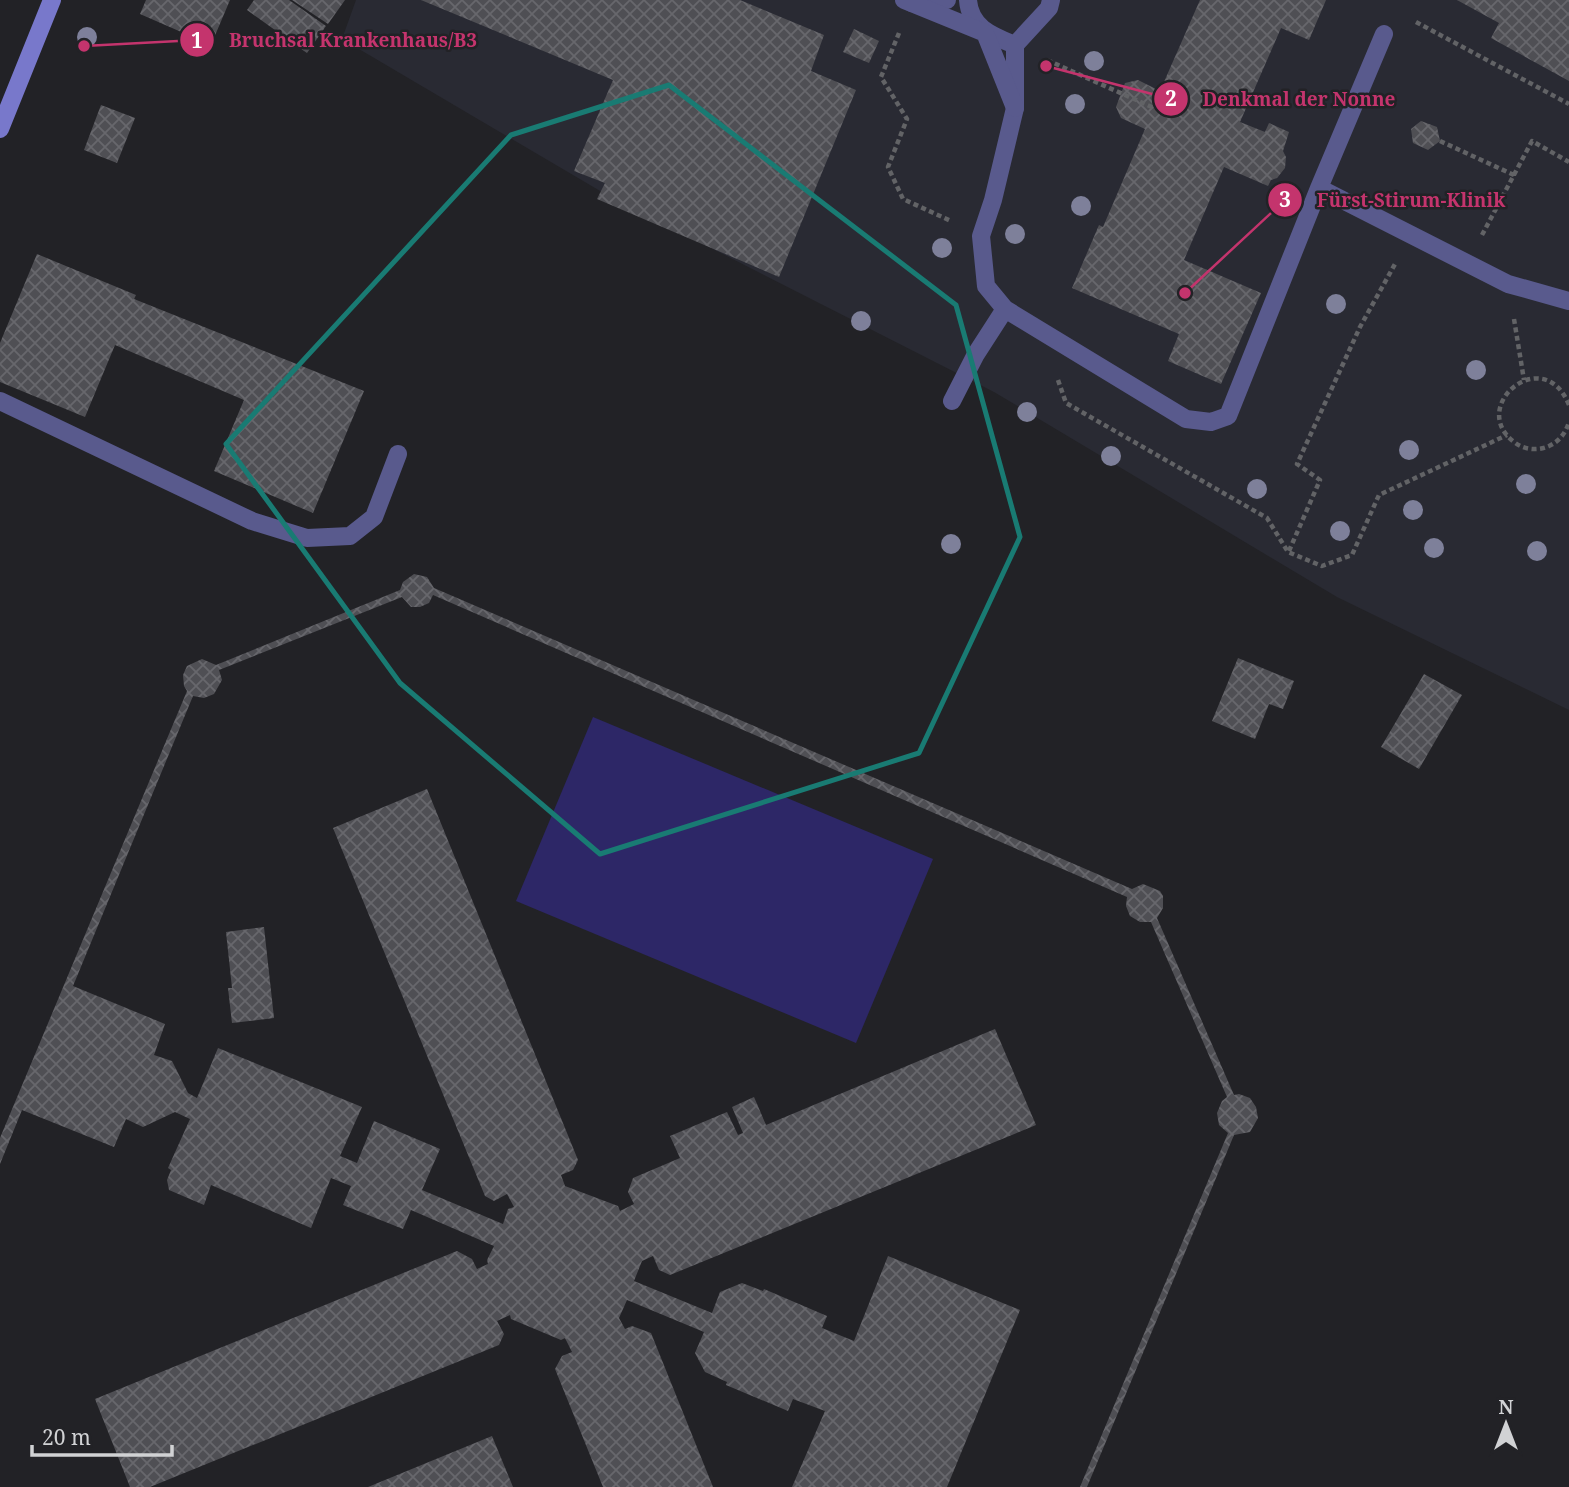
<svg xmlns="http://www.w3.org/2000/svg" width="1569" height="1487" font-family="'Noto Serif',serif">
  <defs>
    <pattern id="building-cross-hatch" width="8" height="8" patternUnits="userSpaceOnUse" patternTransform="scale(1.75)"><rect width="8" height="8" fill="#4f4f54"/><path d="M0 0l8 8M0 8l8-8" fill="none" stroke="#67676c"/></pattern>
  </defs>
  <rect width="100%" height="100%" fill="#222226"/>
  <path fill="#292a33" d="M356,0H1569V710L1337,597L994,392L607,195L342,39Z"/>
  <path fill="#2d2767" d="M593,717L933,859L856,1043L516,901Z"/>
  <path fill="url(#building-cross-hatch)" d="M146,0H230L211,45L140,14Z
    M254,0H289L326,26L307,53L247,10Z
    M292,0H345L328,24Z
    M421,0H740L824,35L811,71L856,90L779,277L597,199L605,183L574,171L613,80Z
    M1200,0H1326L1309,40L1281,28L1240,122L1265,132L1269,123L1289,132L1283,151L1286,157L1285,168L1277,178L1271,180L1268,186L1224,167L1184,260L1261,293L1221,384L1168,361L1179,334L1072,288L1099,225L1103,227L1145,129L1121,118L1116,107L1125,83L1138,80L1160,91Z
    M1457,0H1569V81L1491,38L1499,23Z
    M854,29L879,41L869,63L843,52Z
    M101,105L135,118L117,163L84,150Z
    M1421,121L1437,127L1440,141L1428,150L1413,143L1411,129Z
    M37,254L136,295L134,299L364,391L313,513L214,471L244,400L115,345L85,417L0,382V343Z
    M414,574L427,577L434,588L1132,889L1143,884L1160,891L1163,896V908L1157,918L1234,1095L1239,1094L1250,1098L1256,1107L1258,1118L1250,1132L1234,1135L1087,1487H1080L1228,1133L1219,1125L1217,1113L1222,1101L1227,1097L1151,922H1140L1130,916L1126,906L1127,897L433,595L429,603L420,607H411L402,597L219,670L222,680L214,694L204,698L193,696L73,986L165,1024L154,1055L172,1061L188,1093L197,1098L218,1048L362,1107L340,1156L357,1163L374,1121L440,1149L422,1190L503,1224L508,1209L514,1207L507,1194L494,1201L485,1196L333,828L427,789L578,1160L573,1170L561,1175L565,1186L618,1206L620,1211L634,1204L628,1192L633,1178L680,1158L670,1136L727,1112L738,1135L743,1133L732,1107L754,1097L766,1125L995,1029L1036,1125L670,1275L659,1270L653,1256L642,1261L634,1281L712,1313L720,1292L742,1283L763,1291L764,1289L827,1316L822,1328L854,1341L888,1256L1020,1310L947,1487H792L825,1411L793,1399L788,1411L726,1385L727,1382L705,1372L695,1353L704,1332L627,1300L619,1318L625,1329L632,1326L651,1333L713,1487H603L555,1369L562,1356L572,1352L565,1338L561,1340L511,1319L510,1315L497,1321L504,1334L499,1345L150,1487H130L95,1399L457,1251L472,1259L477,1269L488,1264L487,1260L494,1246L411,1210L403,1229L343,1205L351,1186L331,1178L311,1228L211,1185L204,1205L169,1190L167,1180L171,1170L168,1168L190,1119L175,1112L143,1127L126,1119L114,1147L22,1110L0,1164V1138L187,691L184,686L183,675L187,666L202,659L216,665L400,590L403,582Z
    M1238,658L1294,681L1283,709L1269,704L1255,739L1212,721Z
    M1424,674L1462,695L1419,769L1381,747Z
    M264,927L274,1018L232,1023L228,988H232L226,932Z
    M492,1436L513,1487H368Z"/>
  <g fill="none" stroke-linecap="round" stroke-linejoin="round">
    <path stroke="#626366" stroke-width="4.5" stroke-dasharray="5 3.5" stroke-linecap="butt" d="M1416,22L1569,104
      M899,33L881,77L907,119L888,167L903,199L951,221
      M1047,60L1154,108
      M1440,141L1514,175
      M1482,235L1532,141L1569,162
      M1514,319L1524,380
      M1058,380L1066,403L1267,518L1288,552L1322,566L1352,555L1379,495L1507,435
      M1569,405C1544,342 1467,406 1514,442C1524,450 1538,451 1549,446C1560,441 1566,432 1569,422
      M1289,551L1320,480L1297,464L1360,327L1395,264"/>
    <path stroke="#595a8d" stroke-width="18" d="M968,0C970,28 993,36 1015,45L1049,8L1051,0
      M912,3L947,0
      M1015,45V108L993,200L981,236L986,286L1005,309L1186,419L1211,422L1228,416L1319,188L1384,34
      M1319,188L1508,284L1569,301
      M0,401L252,521L307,538L350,536L374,517L398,454
      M952,401L976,354L1005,309"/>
    <path stroke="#595a8d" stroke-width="18" d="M904,0L985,33L1015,108"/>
    <path stroke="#7878cb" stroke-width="18" d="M0,129L52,0"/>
  </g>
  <g fill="#7e809a">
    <circle cx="87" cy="37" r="10"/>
    <circle cx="1094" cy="61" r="10"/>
    <circle cx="1075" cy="104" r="10"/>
    <circle cx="1081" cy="206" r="10"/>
    <circle cx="1015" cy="234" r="10"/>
    <circle cx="942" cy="248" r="10"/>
    <circle cx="1336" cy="304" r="10"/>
    <circle cx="861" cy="321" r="10"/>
    <circle cx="1476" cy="370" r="10"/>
    <circle cx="1027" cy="412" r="10"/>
    <circle cx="1409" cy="450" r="10"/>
    <circle cx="1111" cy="456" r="10"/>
    <circle cx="1526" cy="484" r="10"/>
    <circle cx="1257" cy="489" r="10"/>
    <circle cx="1413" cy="510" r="10"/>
    <circle cx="1340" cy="531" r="10"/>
    <circle cx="951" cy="544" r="10"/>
    <circle cx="1434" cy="548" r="10"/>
    <circle cx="1537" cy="551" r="10"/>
  </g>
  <path fill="none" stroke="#197b73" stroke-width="5" stroke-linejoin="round" d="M669,85L956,305L1020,537L919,753L600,854L400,683L226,444L511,135Z"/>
  <path fill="none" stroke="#c4346d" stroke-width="2.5" d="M84 46L197 40M1046 66L1171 99M1185 293L1285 200"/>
  <g fill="#c4346d" stroke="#222226" stroke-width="2.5">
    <circle cx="84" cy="46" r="7"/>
    <circle cx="1046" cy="66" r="7"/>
    <circle cx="1185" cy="293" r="7"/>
    <circle cx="197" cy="40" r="18"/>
    <circle cx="1171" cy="99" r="18"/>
    <circle cx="1285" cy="200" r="18"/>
  </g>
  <g font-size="21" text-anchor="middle" font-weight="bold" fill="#fff">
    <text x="197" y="48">1</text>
    <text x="1171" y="106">2</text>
    <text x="1285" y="207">3</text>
  </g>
  <g font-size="19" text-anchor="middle" font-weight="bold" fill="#c4346d" stroke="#222226" stroke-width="5" stroke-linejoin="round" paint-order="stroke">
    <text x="353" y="47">Bruchsal Krankenhaus/B3</text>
    <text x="1299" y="106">Denkmal der Nonne</text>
    <text x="1411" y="207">Fürst-Stirum-Klinik</text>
  </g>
  <g transform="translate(1506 1424)" stroke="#222226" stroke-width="5" paint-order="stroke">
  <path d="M0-5L12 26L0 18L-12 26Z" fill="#d1d2d4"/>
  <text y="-10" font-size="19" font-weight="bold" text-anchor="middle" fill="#d1d2d4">N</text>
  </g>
  <path d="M32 1445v10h140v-10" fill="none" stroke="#d1d2d4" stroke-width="3.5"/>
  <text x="42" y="1445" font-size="21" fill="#d1d2d4" stroke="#222226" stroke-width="5" paint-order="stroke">20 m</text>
</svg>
